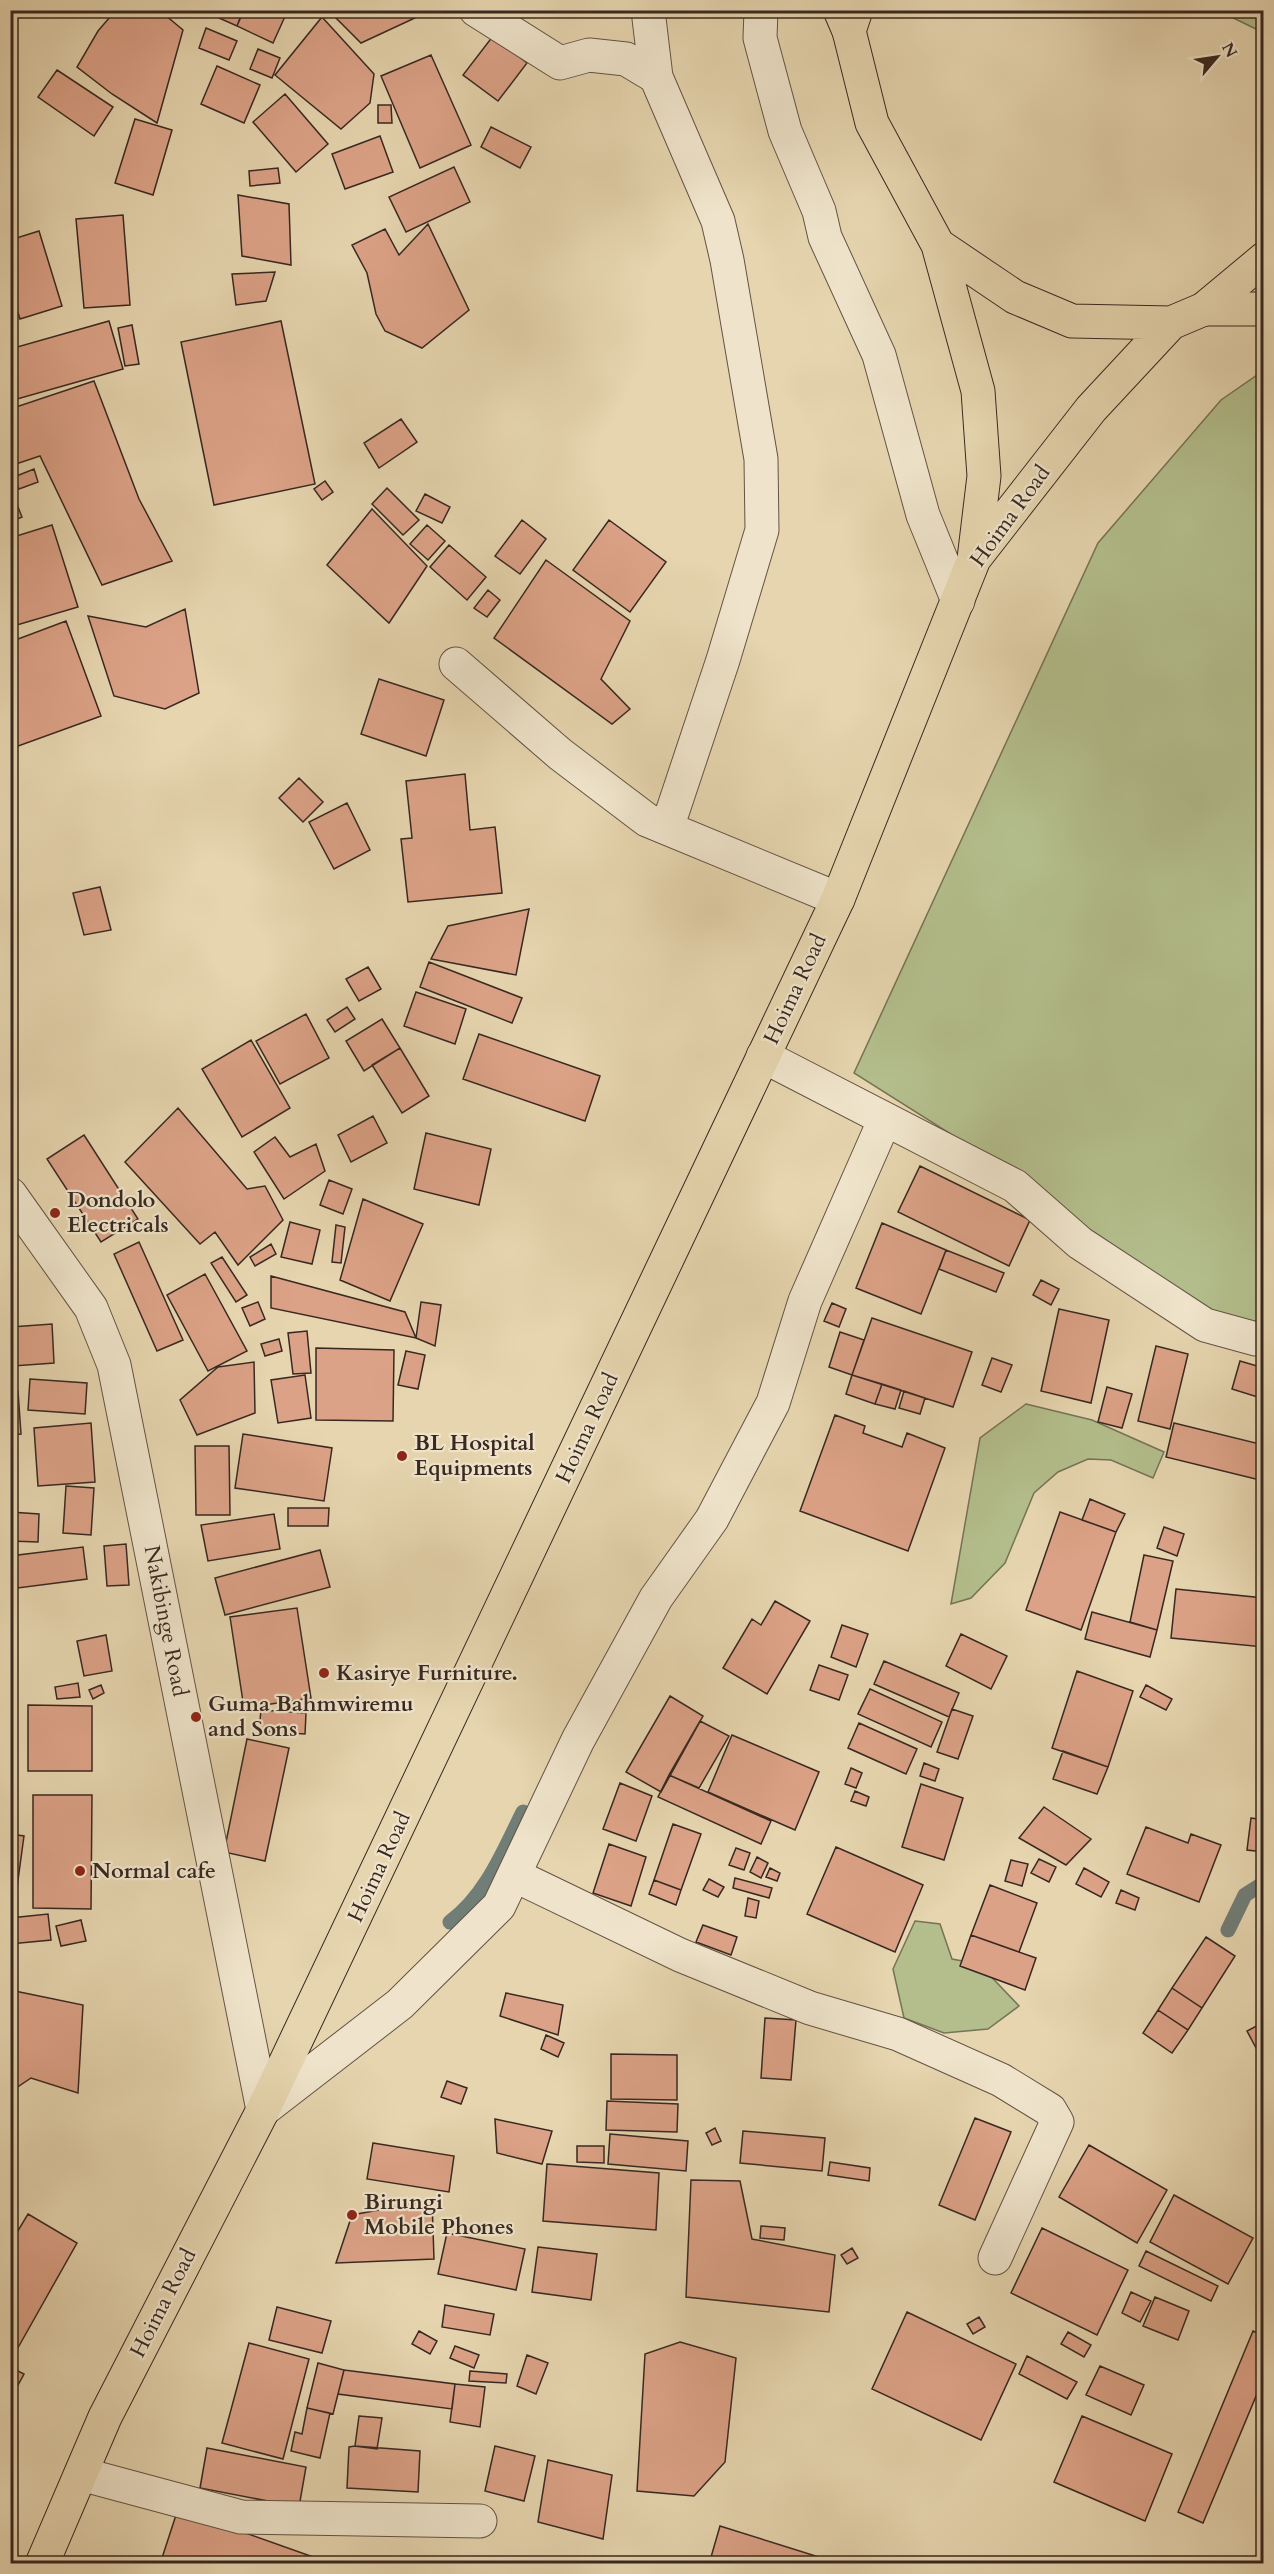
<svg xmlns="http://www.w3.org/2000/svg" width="1274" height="2574" font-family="Cardo,serif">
  <rect width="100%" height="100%" fill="#e6d5af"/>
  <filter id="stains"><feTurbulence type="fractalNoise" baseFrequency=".00333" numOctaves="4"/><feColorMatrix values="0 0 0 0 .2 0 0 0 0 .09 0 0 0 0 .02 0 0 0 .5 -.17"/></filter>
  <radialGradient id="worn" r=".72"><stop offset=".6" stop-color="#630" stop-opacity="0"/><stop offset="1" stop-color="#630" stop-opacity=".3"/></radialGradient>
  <path fill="#b3be8c" stroke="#767356" stroke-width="1.5" d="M1219,11H1263V31L1258,30Z
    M1263,371V1322L1236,1324L1204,1314L1000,1165L854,1073L1098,543L1221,400Z
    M1026,1404L1092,1420L1164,1452L1153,1478L1111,1460L1088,1459L1058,1472L1034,1493L1005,1563L971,1598L951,1604L980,1438Z
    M915,1921L940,1924L952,1959L979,1964L1019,2006L988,2029L944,2033L904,2018L893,1969Z"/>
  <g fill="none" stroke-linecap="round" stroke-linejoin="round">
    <path stroke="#717e78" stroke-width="15" d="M450,1922C486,1896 504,1850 523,1812
      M1228,1930L1245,1895L1264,1883"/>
  </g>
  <path fill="#dca287" stroke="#382821" stroke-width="1.5" d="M116,10H159L183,30L157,123L112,94L77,67L98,31Z
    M201,10H243L237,26Z
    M244,10L287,12L273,43L237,26Z
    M328,10H432L361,43Z
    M322,17L374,74L370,103L341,129L275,75Z
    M206,28L237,41L229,60L199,48Z
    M493,36L527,63L498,101L463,75Z
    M258,49L280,58L272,78L250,69Z
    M431,55L471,145L420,168L381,76Z
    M217,66L260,85L244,123L201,104Z
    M57,70L113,107L94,136L38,97Z
    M285,94L328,144L296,172L253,122Z
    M378,105H391L392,123H378Z
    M135,119L172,130L153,195L115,183Z
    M491,127L531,147L520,168L481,147Z
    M380,136L393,172L345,189L332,154Z
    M454,167L470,202L406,232L389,197Z
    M278,168L280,183L250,186L249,171Z
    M238,195L289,204L291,265L242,256Z
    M123,215L130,305L84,308L76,219Z
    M428,224L469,310L422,348L385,331L376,314L367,273L352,245L385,229L399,255Z
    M39,231L62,306L20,319L10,287V240Z
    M275,272L266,301L236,305L232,274Z
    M109,321L123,369L10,401V349Z
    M281,321L315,484L214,505L181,342Z
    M132,325L139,364L125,366L118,328Z
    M94,381L139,499L172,561L102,585L40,456L10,466V409Z
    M401,419L417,442L379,468L364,443Z
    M34,469L38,482L19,489L14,477Z
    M325,481L333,492L322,500L314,489Z
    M10,487L22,517L10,522Z
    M387,488L419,520L403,535L372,504Z
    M425,494L450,507L442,523L416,511Z
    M372,509L427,566L389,623L327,565Z
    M522,520L546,539L520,574L495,556Z
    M609,520L666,562L630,612L573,570Z
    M52,525L78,607L10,627V538Z
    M427,525L445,541L428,560L410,544Z
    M449,545L486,577L467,600L430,567Z
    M546,560L630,621L601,679L630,709L612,724L494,638Z
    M488,590L500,600L487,617L474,608Z
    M185,609L199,693L165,709L114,696L88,616L146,627Z
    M66,621L101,716L10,749V642Z
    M379,679L444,700L426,756L361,734Z
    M465,774L470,830L495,827L502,893L408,902L401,839L412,838L406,781Z
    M299,778L323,802L303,822L279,798Z
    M347,803L370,850L334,869L309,822Z
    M100,887L111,930L84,935L73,893Z
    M529,909L516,975L431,959L448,926Z
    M429,962L522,998L512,1023L420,987Z
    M368,967L381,989L359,1001L346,979Z
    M416,992L466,1009L455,1044L404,1026Z
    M347,1007L355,1019L335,1032L327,1020Z
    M306,1014L329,1058L280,1084L256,1041Z
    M382,1019L400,1048L364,1071L346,1041Z
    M479,1034L600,1076L585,1121L463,1079Z
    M251,1040L290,1108L242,1137L202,1069Z
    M400,1048L429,1096L402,1113L372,1065Z
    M178,1108L247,1189L265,1186L283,1220L238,1265L215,1232L200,1244L125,1162Z
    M373,1116L387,1143L351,1162L338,1135Z
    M426,1133L491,1149L479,1205L414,1189Z
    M84,1135L138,1219L101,1242L47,1159Z
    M275,1137L290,1157L316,1144L325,1171L284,1199L254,1152Z
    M920,1166L1030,1220L1009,1266L898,1212Z
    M329,1180L352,1189L343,1214L320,1205Z
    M363,1199L423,1224L390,1301L340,1280Z
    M290,1222L320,1230L312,1264L281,1257Z
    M882,1223L946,1250L921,1314L856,1288Z
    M336,1225L345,1227L341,1263L332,1262Z
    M139,1242L183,1340L157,1351L114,1254Z
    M271,1244L276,1254L255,1266L250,1257Z
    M946,1250L1004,1273L996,1292L939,1269Z
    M222,1257L247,1295L236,1302L211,1263Z
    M205,1274L247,1351L208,1371L167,1295Z
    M271,1276L405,1312L416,1338L271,1308Z
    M1041,1280L1059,1289L1051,1305L1033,1295Z
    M258,1302L265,1319L250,1326L242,1308Z
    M421,1302L441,1305L435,1346L416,1338Z
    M832,1303L846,1309L839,1327L824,1321Z
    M1059,1309L1109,1320L1091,1403L1041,1391Z
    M872,1318L972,1352L953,1407L852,1375Z
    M52,1324L54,1363L13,1366L11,1327Z
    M307,1331L311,1373L293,1374L288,1333Z
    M840,1332L864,1340L852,1375L829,1367Z
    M279,1339L282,1351L265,1356L261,1344Z
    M1156,1346L1188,1354L1170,1429L1138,1421Z
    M316,1348L394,1350L393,1421L316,1420Z
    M406,1351L425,1355L418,1389L398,1385Z
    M992,1358L1012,1365L1001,1392L982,1385Z
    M1240,1361L1264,1368V1399L1232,1389Z
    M254,1362L255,1413L197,1435L180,1400L218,1367Z
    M305,1375L311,1418L278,1423L271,1380Z
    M852,1375L882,1384L875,1404L846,1394Z
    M30,1379L87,1383L85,1414L28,1410Z
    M882,1384L901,1390L895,1409L875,1404Z
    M1107,1387L1132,1394L1122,1428L1098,1422Z
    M10,1391H18L21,1434L10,1435Z
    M904,1391L925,1398L920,1414L899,1408Z
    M835,1415L865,1426L863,1433L902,1447L907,1433L945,1448L908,1551L800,1511Z
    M91,1423L95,1482L38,1486L34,1428Z
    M1174,1423L1264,1445V1481L1166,1457Z
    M243,1434L332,1448L324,1501L235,1488Z
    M195,1446H229L230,1515H196Z
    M10,1464L16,1465L12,1503L10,1502Z
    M66,1486L94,1488L91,1535L63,1533Z
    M1090,1499L1125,1514L1116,1532L1082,1520Z
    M288,1508H329L328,1526H288Z
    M10,1512L39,1514L38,1542L10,1541Z
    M1060,1512L1116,1532L1081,1630L1026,1610Z
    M274,1514L280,1549L208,1561L201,1525Z
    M1164,1527L1184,1534L1177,1556L1157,1548Z
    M126,1544L129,1585L107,1586L104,1546Z
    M83,1547L87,1579L10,1589V1556Z
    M320,1550L330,1587L225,1615L215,1578Z
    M1144,1555L1173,1561L1157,1630L1130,1622Z
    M1176,1589L1264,1598V1647L1171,1638Z
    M775,1601L810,1621L767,1694L723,1668L752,1619L761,1625Z
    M297,1608L311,1698L244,1708L230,1617Z
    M1092,1612L1157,1630L1150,1657L1085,1639Z
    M842,1625L868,1634L856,1667L831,1657Z
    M961,1634L1007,1656L991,1689L946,1666Z
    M106,1635L112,1671L84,1676L77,1641Z
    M884,1661L959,1693L949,1717L874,1684Z
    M819,1665L848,1675L839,1700L810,1690Z
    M1077,1671L1133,1691L1108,1767L1052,1748Z
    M78,1683L80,1697L57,1699L55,1687Z
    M101,1685L104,1693L93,1699L89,1690Z
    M1146,1685L1172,1699L1166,1710L1140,1697Z
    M870,1689L942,1722L931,1747L858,1714Z
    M670,1696L703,1716L661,1792L626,1772Z
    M28,1705L92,1706V1771H28Z
    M952,1709L973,1716L958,1759L937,1752Z
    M261,1710L306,1713L305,1734L259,1731Z
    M700,1721L729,1736L699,1788L669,1775Z
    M859,1723L917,1749L906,1774L848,1748Z
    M732,1735L819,1772L795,1830L708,1792Z
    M247,1739L289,1748L265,1861L224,1852Z
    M1063,1751L1108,1767L1097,1794L1053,1779Z
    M924,1763L939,1769L935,1781L920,1776Z
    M851,1768L862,1773L856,1788L845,1784Z
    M669,1775L771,1821L761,1844L658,1797Z
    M620,1783L652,1796L636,1841L603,1829Z
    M921,1784L963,1798L944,1860L902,1847Z
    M855,1791L869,1797L866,1806L851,1801Z
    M33,1795H92L91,1909L33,1908Z
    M1044,1807L1091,1839L1066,1865L1019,1838Z
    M1251,1818L1264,1820V1852L1247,1850Z
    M673,1824L701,1834L681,1890L654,1880Z
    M1146,1827L1188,1843L1191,1834L1221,1845L1199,1902L1127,1874Z
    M10,1834L24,1836L15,1902L10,1901Z
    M609,1844L646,1857L631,1906L593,1893Z
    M836,1847L923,1885L895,1952L807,1914Z
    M736,1848L750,1853L744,1870L729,1865Z
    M757,1857L768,1863L761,1878L750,1872Z
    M1039,1859L1056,1867L1049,1882L1031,1873Z
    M1011,1860L1028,1864L1022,1886L1005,1881Z
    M770,1868L780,1873L777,1881L766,1877Z
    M1084,1868L1109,1882L1101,1897L1076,1884Z
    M735,1878L772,1888L769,1898L733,1888Z
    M709,1879L724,1887L718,1897L703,1890Z
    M654,1880L681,1890L676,1905L649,1894Z
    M990,1885L1037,1903L1019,1952L971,1935Z
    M1121,1890L1139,1898L1135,1910L1116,1903Z
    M748,1898L759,1901L756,1918L745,1916Z
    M48,1914L51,1940L10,1944V1918Z
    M81,1920L86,1941L61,1946L56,1926Z
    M703,1925L737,1937L731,1955L696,1942Z
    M971,1935L1036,1958L1025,1990L960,1966Z
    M1206,1937L1235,1956L1202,2008L1172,1988Z
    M1172,1988L1202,2008L1188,2030L1158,2010Z
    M10,1990L83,2005L78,2093L31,2078L10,2092Z
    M506,1993L563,2005L558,2035L500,2016Z
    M1158,2010L1188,2030L1172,2053L1143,2033Z
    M765,2018L796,2020L791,2080L761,2078Z
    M1264,2022V2063L1247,2031Z
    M546,2035L564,2043L558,2057L541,2049Z
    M611,2054L677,2055V2100L611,2099Z
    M447,2081L467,2088L461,2104L441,2097Z
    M607,2101L678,2104L677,2132L606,2130Z
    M975,2118L1011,2132L975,2220L939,2205Z
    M495,2119L552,2131L542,2164L497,2153Z
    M715,2128L721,2141L712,2145L706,2133Z
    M743,2131L825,2138L822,2171L740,2163Z
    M610,2134L688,2141L686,2171L608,2164Z
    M373,2143L454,2156L449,2192L367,2179Z
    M1089,2145L1167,2190L1137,2243L1059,2197Z
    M577,2146H604V2163L577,2162Z
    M830,2162L870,2168L869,2181L828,2175Z
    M10,2164L17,2165L13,2191H10Z
    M547,2164L659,2173L656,2230L543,2221Z
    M691,2180L740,2181L752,2239L835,2255L829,2312L686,2297Z
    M1174,2195L1253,2238L1228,2284L1150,2242Z
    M432,2200L434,2259L336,2263L352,2215Z
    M28,2214L77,2243L15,2353L10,2350V2244Z
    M761,2226L785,2228L784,2240L760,2238Z
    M1042,2228L1128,2270L1097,2335L1011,2293Z
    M447,2233L525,2249L516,2290L438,2274Z
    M538,2247L597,2254L591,2300L532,2292Z
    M852,2248L858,2258L847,2264L841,2255Z
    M1146,2251L1218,2286L1211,2301L1139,2266Z
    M1131,2292L1151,2301L1140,2322L1122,2313Z
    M1155,2297L1189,2311L1178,2340L1143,2326Z
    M445,2305L494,2314L490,2335L442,2327Z
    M277,2307L331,2321L322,2353L269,2340Z
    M907,2312L1016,2364L981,2440L872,2389Z
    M979,2317L985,2327L973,2334L967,2324Z
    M419,2331L437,2341L430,2354L412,2344Z
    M1253,2331L1264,2336V2377L1203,2523L1178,2512Z
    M1068,2332L1091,2345L1084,2357L1061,2344Z
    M680,2342L736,2358L725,2462L694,2496L637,2491L645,2354Z
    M249,2343L309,2359L283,2459L222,2443Z
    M455,2346L479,2355L474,2368L450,2358Z
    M527,2355L548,2363L536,2394L517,2386Z
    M1027,2356L1077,2382L1067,2399L1019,2374Z
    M318,2363L344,2370L333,2414L307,2408Z
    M1100,2366L1144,2385L1131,2415L1086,2395Z
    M10,2367L24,2374L10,2400Z
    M344,2370L455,2384L452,2409L338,2394Z
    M470,2371L507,2374L506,2383L469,2381Z
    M455,2384L485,2387L480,2427L450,2422Z
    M307,2408L330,2413L320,2458L291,2451L295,2432L302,2434Z
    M359,2416L382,2418L377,2449L355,2446Z
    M1082,2416L1172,2454L1145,2521L1054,2482Z
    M355,2446L420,2451L418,2492L347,2488L349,2447Z
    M495,2446L535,2456L524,2501L485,2491Z
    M207,2448L306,2467L299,2507L200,2488Z
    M548,2460L612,2475L603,2539L538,2522Z
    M178,2509L316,2558L314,2564H160Z
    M720,2526L841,2564H709Z"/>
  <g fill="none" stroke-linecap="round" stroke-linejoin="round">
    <defs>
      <path id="minor" d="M476,10L560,63L589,55L626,59L656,77L718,221L727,260L761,459L762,530L723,660L667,828
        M648,10L656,77
        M761,10L760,38L785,131L819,211L825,237L879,355L923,515L958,601
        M456,664L560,754L647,820L838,899
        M763,1056L1015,1186L1080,1243L1205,1325L1256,1339L1264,1336
        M10,1194L91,1308L114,1365L263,2110L400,2004L499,1906L578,1740L656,1598L712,1519L773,1403L805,1301L885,1119
        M514,1875L680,1955L810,2008L898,2034L1001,2080L1050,2110L1057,2122L995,2258
        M81,2474L241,2517L480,2521"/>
      <path id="major" d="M856,10L849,31L872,123L938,245L978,391L984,476L974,559
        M938,245L1015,297L1072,321L1171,323L1204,309L1264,259
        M42,2564L105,2417L263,2110L838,899L974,559L1091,409L1171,323"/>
      <path id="highway" d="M840,10L849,31
        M1204,309H1264"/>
    </defs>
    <use href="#minor" stroke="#645344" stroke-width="35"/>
    <use href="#major" stroke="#382821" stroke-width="35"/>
    <use href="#highway" stroke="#382821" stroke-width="35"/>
    <use href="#minor" stroke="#efe4cb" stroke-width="33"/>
    <use href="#major" stroke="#e6d5af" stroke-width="33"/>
    <use href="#highway" stroke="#e6d5af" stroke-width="33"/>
  </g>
  <g fill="#8f2418" stroke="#efe4cb" stroke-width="2">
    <circle cx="55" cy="1213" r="6"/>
    <circle cx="402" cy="1456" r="6"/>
    <circle cx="324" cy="1673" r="6"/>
    <circle cx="196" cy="1717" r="6"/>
    <circle cx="80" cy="1871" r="6"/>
    <circle cx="352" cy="2215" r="6"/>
  </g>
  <g text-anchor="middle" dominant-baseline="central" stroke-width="4.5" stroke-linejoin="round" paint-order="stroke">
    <g font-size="22" fill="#382821" stroke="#efe4cb">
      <text transform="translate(1010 516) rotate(-54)">Hoima Road</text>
      <text transform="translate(795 989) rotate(-65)">Hoima Road</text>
      <text transform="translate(587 1428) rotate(-65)">Hoima Road</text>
      <text transform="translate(166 1621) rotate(79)">Nakibinge Road</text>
      <text transform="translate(379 1867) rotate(-65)">Hoima Road</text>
      <text transform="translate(163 2303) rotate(-63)">Hoima Road</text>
    </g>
    <g font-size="22" font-weight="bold" fill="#382821" stroke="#efe4cb" text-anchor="start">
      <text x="67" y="1200">Dondolo<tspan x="67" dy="25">Electricals</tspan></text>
      <text x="414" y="1443">BL Hospital<tspan x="414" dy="25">Equipments</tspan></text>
      <text x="336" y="1673">Kasirye Furniture.</text>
      <text x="208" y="1704">Guma Bahmwiremu<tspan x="208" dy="25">and Sons</tspan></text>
      <text x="92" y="1871">Normal cafe</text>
      <text x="364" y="2202">Birungi<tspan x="364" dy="25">Mobile Phones</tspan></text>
    </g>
  </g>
  <rect width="1274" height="2574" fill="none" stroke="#e6d5af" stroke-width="36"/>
  <rect x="12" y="12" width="1250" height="2550" fill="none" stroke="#382821" stroke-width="3"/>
  <rect x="18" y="18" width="1238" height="2538" fill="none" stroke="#382821" stroke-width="1.5"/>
  <g transform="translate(1217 57) rotate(61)" stroke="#efe4cb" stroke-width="4.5" paint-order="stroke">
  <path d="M0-4.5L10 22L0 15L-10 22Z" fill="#382821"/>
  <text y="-9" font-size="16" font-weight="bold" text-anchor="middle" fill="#382821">N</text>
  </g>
  <rect width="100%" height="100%" filter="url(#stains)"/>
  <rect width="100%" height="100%" fill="url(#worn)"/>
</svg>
